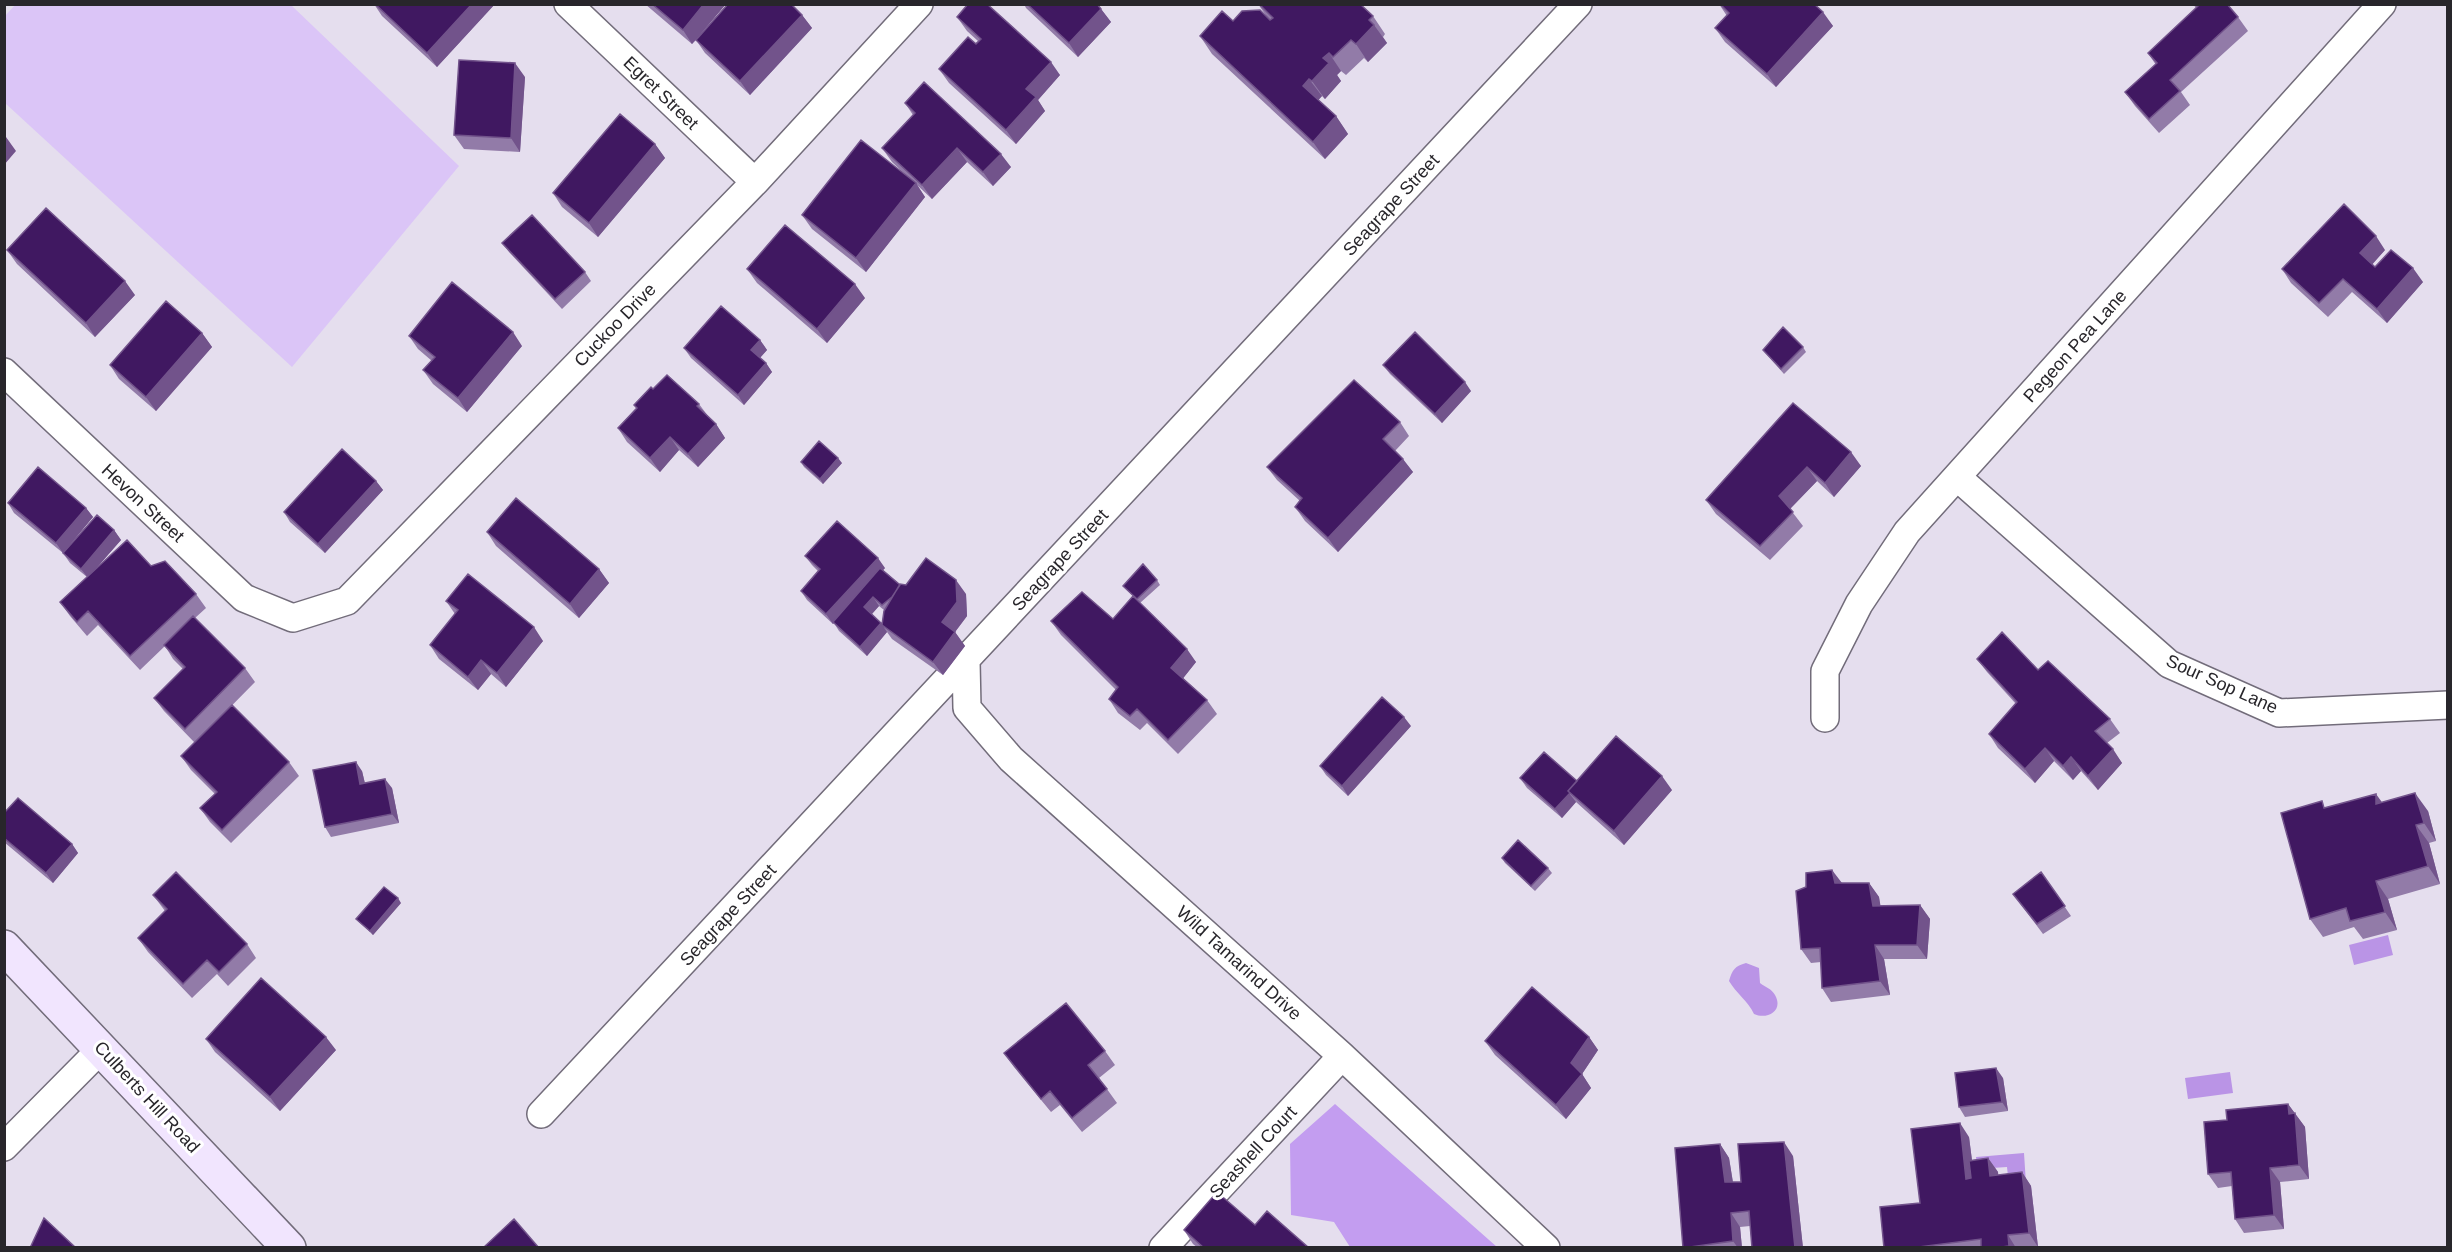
<svg xmlns="http://www.w3.org/2000/svg" width="2452" height="1252" font-family="Helvetica,sans-serif">
  <rect width="100%" height="100%" fill="#e5deee"/>
  <path fill="#dbc5f7" d="M16,4L291,5L459,166L292,367L5,103V16Z"/>
  <path fill="#c39df0" d="M1335,1104L1497,1247H1350L1334,1222L1291,1215L1290,1144Z"/>
  <path fill="#ba94e6" d="M2388,935L2393,955L2354,965L2349,945Z
    M1746,963L1759,968L1760,983C1765,987 1772,989 1775,995C1784,1011 1767,1020 1754,1014C1748,1001 1736,993 1729,981C1732,970 1735,966 1746,963Z
    M2230,1072L2233,1093L2188,1099L2185,1078Z
    M2024,1153L2026,1184L2009,1186L2007,1167L1977,1169L1976,1157Z"/>
  <g fill="none" stroke-linecap="round" stroke-linejoin="round">
    <defs>
      <path id="street" d="M568,4L755,182
        M4,372L244,598L293,618L347,601L755,182L919,4
        M1957,477L2169,664L2279,713L2448,705
        M966,661L967,708L1011,759L1342,1056L1546,1248
        M1825,718V671L1859,604L1907,532L2382,4
        M541,1114L1578,4
        M4,1147L101,1049
        M1163,1248L1342,1056"/>
      <path id="secondary" d="M4,947L289,1248"/>
    </defs>
    <use href="#street" stroke="#726c7a" stroke-width="30"/>
    <use href="#secondary" stroke="#726c7a" stroke-width="36"/>
    <use href="#street" stroke="#fff" stroke-width="27"/>
    <use href="#secondary" stroke="#f1e5fe" stroke-width="33"/>
  </g>
  <path fill="#927ba8" fill-rule="evenodd" d="M374,4H495L437,67L382,16Z
    M645,4H726L700,35L802,15L812,28L750,95L705,53L696,40L692,44Z
    M1024,4H1097L1101,9L1111,22L1078,57L1026,8Z
    M1258,4L1373,16L1385,34L1383,37L1387,43L1368,62L1364,58L1346,75L1341,71L1337,75L1341,81L1325,99L1322,96L1318,100L1336,116L1348,134L1325,159L1212,54L1200,36L1233,21L1267,17Z
    M1719,4H1814L1833,26L1776,87L1725,42L1715,28L1727,16Z
    M2193,4H2227L2238,17L2248,31L2181,92L2190,105L2159,133L2135,106L2125,92L2156,65L2148,53L2196,8Z
    M957,17L1060,75L1038,100L1045,111L1016,144L949,83L939,69L978,41L967,31Z
    M525,77L520,152L464,149L454,135Z
    M905,103L1011,167L993,186L967,162L932,199L917,185L925,197L866,272L812,229L802,215L911,180L892,162L882,148L913,115Z
    M655,144L665,158L598,237L562,207L553,193Z
    M502,243L585,272L591,281L562,309L509,252Z
    M7,250L135,295L95,337L17,264Z
    M2385,250L2372,264L2375,267L2423,282L2387,323L2352,292L2328,317L2291,283L2282,269Z
    M747,269L865,298L827,343L757,283Z
    M202,333L212,347L156,411L119,379L110,365Z
    M409,336L522,346L467,412L433,384L423,370L432,361L418,349Z
    M760,340L767,350L760,358L766,363L772,372L744,405L691,358L684,348Z
    M1803,347L1806,352L1784,374L1763,350Z
    M1383,365L1471,391L1442,423L1390,374Z
    M653,389L699,404L708,416L716,424L725,438L698,467L679,450L660,472L627,442L618,428L636,408L634,405Z
    M1793,403L1861,466L1834,497L1817,481L1790,509L1803,526L1770,560L1716,514L1706,500Z
    M1400,422L1409,436L1395,451L1413,472L1338,552L1305,521L1295,507L1300,501L1277,480L1267,467Z
    M801,462L842,463L823,484L804,467Z
    M376,481L383,490L325,553L290,522L284,512Z
    M8,503L86,508L93,517L63,553L14,513Z
    M114,530L121,540L95,569L151,566L196,594L206,608L195,618L245,668L255,682L195,743L164,711L154,698L183,669L173,659L165,646L140,670L98,625L87,636L70,616L60,602L87,577L70,563L63,553Z
    M487,532L599,569L609,583L579,618L496,546Z
    M805,556L885,568L883,570L900,585L966,594L967,616L955,632L965,646L943,675L892,639L887,632L867,656L839,631L834,623L833,624L807,600L801,591L818,571L812,565ZM879,606L884,610L882,624L872,614Z
    M1157,580L1160,585L1140,603L1196,662L1183,678L1207,700L1217,714L1178,754L1147,723L1140,730L1118,713L1109,699L1116,690L1061,635L1051,621L1113,619L1133,596L1123,586Z
    M446,601L543,641L506,687L491,674L478,690L439,659L430,645L455,614Z
    M1977,659L2038,670L2110,719L2120,733L2107,743L2122,763L2098,790L2081,771L2073,780L2054,761L2035,783L1998,748L1989,734L2016,704L1987,672Z
    M1411,726L1348,796L1326,775L1320,766Z
    M181,756L289,762L299,776L231,843L210,822L200,808L215,794L191,770Z
    M362,771L365,783L392,788L399,823L331,837L325,827Z
    M1520,778L1577,781L1672,790L1624,845L1576,802L1562,818L1527,788Z
    M2382,802L2428,811L2436,841L2429,843L2440,884L2388,899L2397,930L2363,939L2354,927L2323,937L2310,919L2327,807Z
    M4,813L72,844L78,853L53,883L4,842Z
    M1502,858L1548,868L1552,873L1535,891L1505,863Z
    M2041,872L2071,916L2043,934L2013,894Z
    M1841,883H1869L1879,897L1880,906L1920,905L1930,919L1927,959H1884L1890,995L1831,1002L1822,988L1821,962L1811,963L1801,949Z
    M153,895L247,944L256,958L228,986L217,974L192,998L148,952L138,938L165,911Z
    M401,903L373,935L360,923L356,919Z
    M1589,1037L1598,1050L1582,1074L1591,1088L1566,1119L1495,1055L1485,1041Z
    M206,1039L336,1050L280,1111L215,1052Z
    M1105,1051L1115,1065L1099,1078L1117,1103L1082,1132L1060,1105L1051,1112L1014,1067L1004,1053Z
    M2003,1078L2008,1111L1965,1117L1959,1107Z
    M2288,1104L2305,1127L2309,1179L2280,1182L2284,1229L2244,1233L2235,1219L2232,1186L2218,1188L2208,1174L2227,1120Z
    M1969,1137L1972,1160L1988,1158L1998,1172V1175L2022,1172L2031,1186L2038,1247L1884,1248L1920,1203Z
    M1720,1144L1729,1158L1733,1182H1741L1793,1156L1803,1248H1752L1750,1226L1740,1227L1742,1248H1683Z
    M1255,1225L1309,1248H1198L1193,1244L1184,1230Z"/>
  <path fill="#72538b" d="M472,4H495L437,67L427,53Z
    M704,4H726L692,44L683,30Z
    M1101,9L1111,22L1078,57L1069,43Z
    M1823,12L1833,26L1776,87L1767,74Z
    M802,15L812,28L750,95L740,81Z
    M1374,25L1387,43L1368,62L1356,44Z
    M1329,53L1341,71L1337,75L1341,81L1325,99L1312,81L1323,58Z
    M1051,62L1060,75L1038,100L1045,111L1016,144L1006,130L1026,89Z
    M515,63L525,77L520,152L511,138Z
    M1309,79L1322,96L1315,104L1303,86Z
    M1336,116L1348,134L1325,159L1313,142Z
    M6,137L16,151L4,165V139Z
    M655,144L665,158L598,237L589,223Z
    M957,148L967,162L932,199L922,185Z
    M1001,154L1011,167L993,186L983,172Z
    M916,183L925,197L866,272L856,258Z
    M2376,236L2385,250L2370,267L2360,253Z
    M2413,268L2423,282L2387,323L2377,309Z
    M125,281L135,295L95,337L86,323Z
    M855,284L865,298L827,343L817,329Z
    M513,332L522,346L467,412L458,398Z
    M202,333L212,347L156,411L146,397Z
    M760,340L767,350L758,360L751,350Z
    M766,363L772,372L744,405L738,395Z
    M1465,382L1471,391L1442,423L1435,414Z
    M716,424L725,438L698,467L688,454Z
    M670,437L679,450L660,472L650,458Z
    M1851,452L1861,466L1834,497L1825,483Z
    M838,458L842,463L823,484L820,479Z
    M1403,459L1413,472L1338,552L1328,538Z
    M1807,467L1817,481L1789,510L1779,496Z
    M376,481L383,490L325,553L318,544Z
    M86,508L93,517L63,553L56,543Z
    M114,530L121,540L88,578L81,569Z
    M878,558L885,568L833,624L826,614Z
    M599,569L609,583L579,618L570,604Z
    M956,580L966,594L967,616L952,636L942,622Z
    M873,597L879,606L870,616L864,607Z
    M881,623L887,632L867,656L860,647Z
    M534,627L543,641L506,687L497,673Z
    M955,632L965,646L943,675L933,662Z
    M1187,649L1196,662L1181,681L1171,668Z
    M481,660L491,674L478,690L468,677Z
    M1404,717L1411,726L1348,796L1342,786Z
    M2045,748L2054,761L2035,783L2025,769Z
    M2113,749L2122,763L2098,790L2088,776Z
    M2071,757L2081,771L2073,780L2063,766Z
    M356,762L362,771L367,793L360,784Z
    M1662,776L1672,790L1624,845L1614,831Z
    M385,779L392,788L399,823L392,814Z
    M1569,793L1576,802L1562,818L1555,809Z
    M2415,793L2428,811L2436,841L2424,823Z
    M2376,794L2389,812L2376,804Z
    M2416,825L2429,843L2440,884L2428,866Z
    M72,844L78,853L53,883L46,873Z
    M1832,870L1842,883H1835Z
    M2376,881L2388,899L2397,930L2385,912Z
    M1869,883L1879,897L1883,920L1873,906Z
    M398,898L401,903L373,935L370,931Z
    M1920,905L1930,919L1927,959L1917,945Z
    M1875,945L1884,959L1890,995L1880,981Z
    M326,1037L336,1050L280,1111L270,1097Z
    M1589,1037L1598,1050L1582,1074L1591,1088L1566,1119L1556,1105L1571,1063Z
    M1996,1068L2003,1078L2008,1111L2002,1102Z
    M2288,1104L2305,1127L2309,1179L2299,1165L2289,1114Z
    M1960,1123L1969,1137L1976,1193L1966,1179Z
    M1784,1142L1793,1156L1803,1248H1795Z
    M1720,1144L1729,1158L1735,1196L1725,1182Z
    M1988,1158L1998,1172L2000,1190L1990,1176Z
    M2270,1168L2280,1182L2284,1229L2274,1215Z
    M2022,1172L2031,1186L2038,1247L2029,1233Z
    M1731,1213L1740,1227L1742,1248H1738L1733,1241Z
    M2008,1235L2016,1248H2010L2009,1246Z"/>
  <path fill="#401861" stroke="#72538b" stroke-width="1.5" d="M375,4H472L427,53Z
    M652,4H704L683,30Z
    M728,4H791L802,15L740,81L696,40Z
    M968,4H987L1051,62L1026,89L1036,97L1006,130L939,69L968,37L976,44L981,39L957,17Z
    M1027,4H1097L1101,9L1069,43Z
    M1259,4H1360L1373,16L1369,20L1374,25L1356,44L1351,40L1333,57L1329,53L1323,58L1329,63L1312,81L1309,79L1303,86L1336,116L1313,142L1200,36L1222,11L1233,21L1242,11L1260,10L1270,20L1273,18Z
    M1720,4H1814L1823,12L1767,74L1715,28L1729,13Z
    M2196,4H2227L2238,17L2170,80L2180,91L2149,119L2125,92L2157,63L2148,53L2198,6Z
    M459,60L515,63L511,138L454,135Z
    M924,82L1001,154L983,172L957,148L922,185L882,148L915,113L905,103Z
    M620,114L655,144L589,223L553,193Z
    M861,140L916,183L856,258L802,215Z
    M2344,204L2376,236L2360,253L2375,267L2391,250L2413,268L2377,309L2343,279L2319,303L2282,269Z
    M46,208L125,281L86,323L7,250Z
    M532,215L585,272L555,299L502,243Z
    M785,225L855,284L817,329L747,269Z
    M452,282L513,332L458,398L423,370L435,357L409,336Z
    M166,301L202,333L146,397L110,365Z
    M721,306L760,340L751,350L766,363L738,395L684,348Z
    M1783,327L1803,347L1781,369L1763,350Z
    M1415,332L1465,382L1435,414L1383,365Z
    M667,375L699,404L697,406L716,424L688,454L670,437L650,458L618,428L637,408L634,405L651,387L653,389Z
    M1354,380L1400,422L1383,439L1403,459L1328,538L1295,507L1302,498L1267,467Z
    M1793,403L1851,452L1825,483L1807,467L1779,496L1793,512L1760,546L1706,500Z
    M819,441L838,458L820,479L801,462Z
    M342,449L376,481L318,544L284,512Z
    M38,467L86,508L56,543L8,503Z
    M516,498L599,569L570,604L487,532Z
    M97,515L114,530L81,569L63,553Z
    M837,521L878,558L826,614L801,591L820,569L805,556Z
    M127,540L151,566L165,561L196,594L130,656L88,611L77,622L60,602Z
    M926,558L956,580L957,602L942,622L955,632L933,662L882,625L884,611L900,584L906,585Z
    M1143,564L1157,580L1137,599L1123,586Z
    M880,568L900,585L892,597L882,605L873,597L864,607L881,623L860,647L833,622Z
    M468,574L534,627L497,673L481,660L468,677L430,645L458,610L446,601Z
    M1082,592L1113,619L1133,596L1187,649L1171,668L1207,700L1168,740L1137,709L1130,716L1109,699L1118,687L1051,621Z
    M193,616L245,668L185,729L154,698L185,667L164,645Z
    M2002,632L2038,670L2048,661L2110,719L2095,731L2113,749L2088,776L2071,757L2063,766L2045,748L2025,769L1989,734L2017,702L1977,659Z
    M1382,697L1404,717L1342,786L1320,766Z
    M232,705L289,762L222,830L200,808L217,792L181,756Z
    M1616,736L1662,776L1614,831L1568,791Z
    M1544,752L1577,781L1568,791L1570,793L1555,809L1520,778Z
    M356,762L360,784L385,779L392,814L325,827L313,770Z
    M2415,793L2424,823L2416,825L2428,866L2376,881L2385,912L2350,921L2346,908L2310,919L2281,813L2322,801L2324,808L2376,794V804Z
    M18,798L72,844L46,873L4,838V813Z
    M1518,840L1548,868L1531,886L1502,858Z
    M1832,870L1835,883H1869L1873,906L1920,905L1917,945H1875L1880,981L1822,988L1820,948L1801,949L1796,891L1806,887V873Z
    M176,872L247,944L219,972L207,960L183,984L138,938L167,909L153,895Z
    M2041,872L2065,906L2037,924L2013,894Z
    M384,887L398,898L370,931L356,919Z
    M261,978L326,1037L270,1097L206,1039Z
    M1532,987L1589,1037L1571,1063L1582,1074L1556,1105L1485,1041Z
    M1066,1003L1105,1051L1088,1065L1107,1089L1072,1118L1050,1091L1041,1099L1004,1053Z
    M1996,1068L2002,1102L1959,1107L1955,1073Z
    M2288,1104L2289,1114L2295,1113L2299,1165L2270,1168L2274,1215L2235,1219L2231,1172L2208,1174L2204,1122L2227,1120L2226,1110Z
    M1960,1123L1966,1179L1971,1178L1969,1161L1988,1158L1990,1176L2022,1172L2029,1233L2008,1235L2009,1246L1995,1248H1981V1239L1911,1248H1884L1880,1207L1920,1203L1911,1129Z
    M1784,1142L1795,1248H1752L1749,1211L1731,1213L1733,1241L1683,1248L1675,1148L1720,1144L1725,1182H1741L1738,1144Z
    M1217,1192L1255,1225L1267,1211L1309,1248H1204L1184,1230Z
    M44,1218L76,1248H30Z
    M514,1219L539,1248H484V1247Z"/>
  <g text-anchor="middle" dominant-baseline="central" stroke-width="6" stroke-linejoin="round" paint-order="stroke">
    <g font-size="18" fill="#28262b" stroke="#fff">
      <text transform="translate(661 93) rotate(44)">Egret Street</text>
      <text transform="translate(1391 205) rotate(-47)">Seagrape Street</text>
      <text transform="translate(615 325) rotate(-46)">Cuckoo Drive</text>
      <text transform="translate(2075 346) rotate(-48)">Pegeon Pea Lane</text>
      <text transform="translate(143 503) rotate(43)">Hevon Street</text>
      <text transform="translate(1060 560) rotate(-47)">Seagrape Street</text>
      <text transform="translate(2222 684) rotate(24)">Sour Sop Lane</text>
      <text transform="translate(728 915) rotate(-47)">Seagrape Street</text>
      <text transform="translate(1239 963) rotate(42)">Wild Tamarind Drive</text>
      <text transform="translate(147 1097) rotate(47)">Culberts Hill Road</text>
      <text transform="translate(1253 1152) rotate(-47)">Seashell Court</text>
    </g>
  </g>
  <rect width="2452" height="1252" fill="none" stroke="#28262b" stroke-width="12"/>
</svg>
